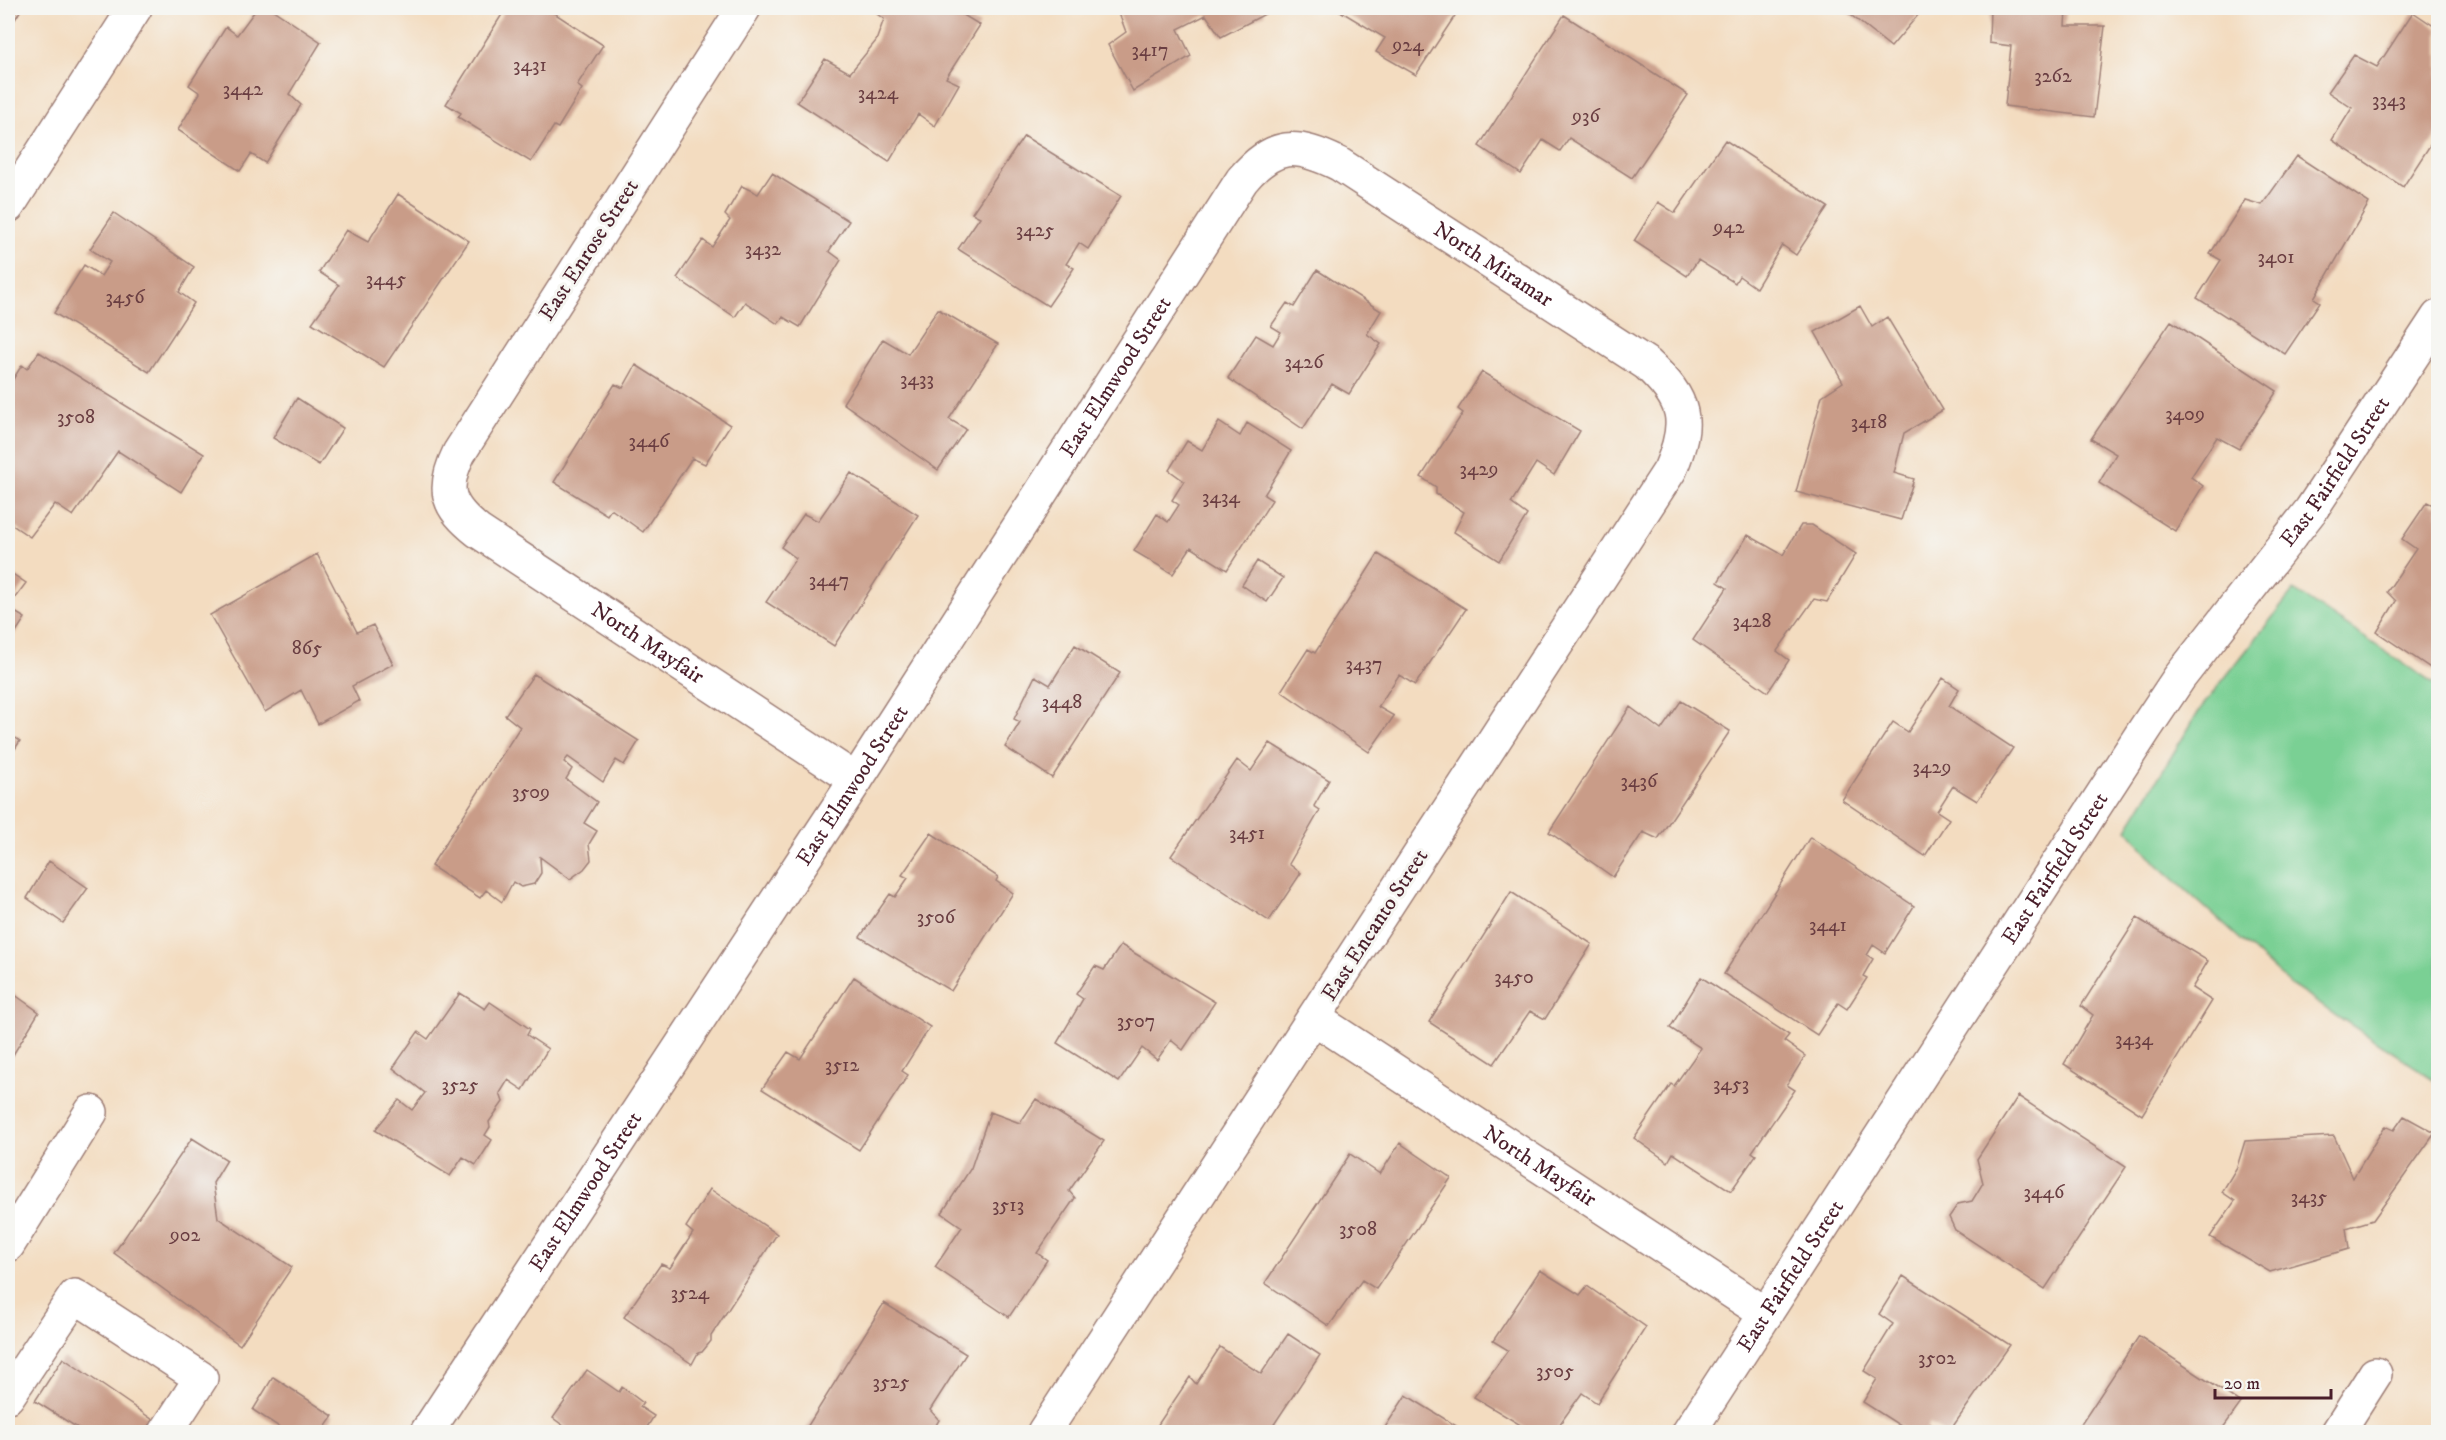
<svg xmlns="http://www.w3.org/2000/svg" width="2446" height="1440" font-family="'IM FELL DW Pica',serif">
  <rect width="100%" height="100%" fill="#f6f6f2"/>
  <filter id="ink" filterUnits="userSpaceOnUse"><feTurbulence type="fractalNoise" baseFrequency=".0167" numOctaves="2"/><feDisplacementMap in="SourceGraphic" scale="12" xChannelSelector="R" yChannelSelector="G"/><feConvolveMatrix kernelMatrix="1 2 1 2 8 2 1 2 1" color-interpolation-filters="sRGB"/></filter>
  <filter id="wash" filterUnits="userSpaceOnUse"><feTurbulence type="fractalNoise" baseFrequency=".008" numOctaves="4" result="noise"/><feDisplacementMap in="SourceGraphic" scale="24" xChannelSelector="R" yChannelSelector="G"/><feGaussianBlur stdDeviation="1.35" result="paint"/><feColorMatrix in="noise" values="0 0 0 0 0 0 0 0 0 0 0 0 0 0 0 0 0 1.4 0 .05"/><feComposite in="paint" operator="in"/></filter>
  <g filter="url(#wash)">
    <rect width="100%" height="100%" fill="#f3dcc0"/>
    <path fill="#7ad094" stroke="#627860" stroke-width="1.5" d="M2294,590L2438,687V1082L2292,986L2157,864L2127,829L2201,708Z"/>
    <g id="blocks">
      <path fill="#c99c88" d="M8,8H22L8,31Z
        M257,8H270L321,42L289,94L301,105L265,163L251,154L240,171L178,130L200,93L189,85L226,27L237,35Z
        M506,8H558L554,13L603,45L577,85L582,89L558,128L554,126L531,162L458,117L461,113L446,104Z
        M882,8H952L980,25L946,78L959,84L935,126L918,114L889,162L797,102L825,59L850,73L876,41L884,19L877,14Z
        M1117,8H1262L1265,14L1221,37L1206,15L1178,29L1191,56L1133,91L1108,45L1126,32Z
        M1335,8H1460L1416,75L1376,52L1385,38Z
        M1842,8H1924L1891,47Z
        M1990,8H2063L2066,10L2065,26H2105L2094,117L2005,106L2011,46L1989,43Z
        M2413,12L2438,29V133L2403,187L2332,140L2352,108L2328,92L2354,55L2377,67Z
        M1564,15L1688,95L1632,178L1569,138L1560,151L1543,140L1521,174L1479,146Z
        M1024,136L1121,196L1088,249L1079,243L1066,264L1074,268L1048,306L958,249L980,217L972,213Z
        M1725,140L1828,207L1796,255L1782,245L1756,288L1739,276L1735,283L1698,260L1687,276L1634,241L1658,202L1675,213Z
        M2297,156L2369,203L2314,298L2320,302L2285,354L2197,298L2221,260L2210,254L2245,200L2262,205Z
        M772,173L849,221L829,251L841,260L800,327L783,317L778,324L745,302L735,317L677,278L703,240L712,247L730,220L725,215L742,186L758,194Z
        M398,194L469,241L384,367L312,323L339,285L319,272L346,230L368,242Z
        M114,213L194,267L179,292L194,303L149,372L54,313L84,265L101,276L110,262L90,249Z
        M1317,270L1381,311L1367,334L1381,344L1349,394L1332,384L1303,429L1228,378L1256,335L1273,345L1281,332L1271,326L1287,303L1294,307Z
        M1860,306L1872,327L1887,317L1943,410L1904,433L1894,473L1914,479L1901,520L1796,492L1822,396L1843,382L1815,332Z
        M938,309L998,344L949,419L966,429L938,470L843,403L883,339L908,354Z
        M2171,321L2277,391L2239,449L2217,437L2191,477L2203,486L2175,531L2099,483L2116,454L2091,439Z
        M39,352L204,454L181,492L118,451L73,516L55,504L30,537L8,522V381L10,384L22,365L27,369Z
        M636,365L730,425L705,464L692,458L643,532L611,509L607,515L554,482L615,384L623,388Z
        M1482,372L1580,431L1554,475L1536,463L1511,503L1527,515L1499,561L1454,532L1464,512L1436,494V487L1421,477L1463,413L1458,409Z
        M297,398L343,428L319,465L273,438Z
        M1219,422L1240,436L1247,423L1291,451L1264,495L1272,500L1227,570L1191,547L1173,574L1134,551L1157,514L1168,522L1179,505L1172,500L1184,481L1169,470L1187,441L1202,450Z
        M851,473L918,515L834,646L766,602L796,558L781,547L804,514L818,521Z
        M2438,500V673L2377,632L2396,601L2387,592L2416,549L2402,539L2427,502L2435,506Z
        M1801,525H1812L1856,554L1827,602L1814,599L1777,651L1789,660L1768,692L1693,640L1727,588L1718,582L1748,535L1783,555Z
        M317,554L357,632L373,625L393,664L352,686L359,701L318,724L301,690L265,712L210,615Z
        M1378,554L1466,609L1415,685L1399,675L1378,707L1394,716L1369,752L1281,691L1308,649L1315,653Z
        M1257,561L1283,578L1267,602L1242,585Z
        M8,571L26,583L8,607Z
        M8,608L25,618L8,644Z
        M1075,645L1120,673L1052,778L1005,747L1020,722L1014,719L1035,676L1050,685Z
        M534,674L639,741L624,765L616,760L603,782L568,757L564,762L572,769L566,779L597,802L584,823L597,831L589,844L591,860L584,869L570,879L540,857L541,873L534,884L521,887L513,882L502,902L486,890L480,898L431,866L520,727L505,715Z
        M1943,678L1959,689L1949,706L2013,748L1977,801L1953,786L1937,811L1949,819L1925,856L1842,800L1893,722L1908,732Z
        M1681,701L1730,731L1658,839L1643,832L1613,877L1549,832L1630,707L1661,730Z
        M8,733L20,741L8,760Z
        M1270,743L1329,780L1314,806L1320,810L1289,864L1301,873L1269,921L1171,856L1237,760L1251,771Z
        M931,833L998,877L996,881L1013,893L951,991L860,937L890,894L895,897L908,878L902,875Z
        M1810,837L1914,906L1885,953L1873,945L1867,955L1873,959L1863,976L1867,978L1847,1009L1838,1003L1817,1035L1724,974Z
        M49,861L88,888L63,923L27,898Z
        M1511,892L1592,944L1545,1019L1530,1011L1494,1064L1429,1022Z
        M2137,918L2208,961L2192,988L2212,1001L2142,1115L2064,1064L2093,1015L2081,1006Z
        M1121,945L1215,1002L1183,1050L1171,1040L1157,1060L1142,1048L1119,1082L1057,1043L1083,999L1076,994L1095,966L1104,970Z
        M854,977L930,1027L902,1071L908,1075L859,1150L762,1089L788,1052L800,1059Z
        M1701,977L1789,1035L1784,1041L1805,1056L1787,1085L1795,1090L1752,1152L1756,1155L1731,1191L1673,1153L1668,1162L1634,1138L1671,1084L1674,1086L1701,1048L1670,1028Z
        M8,990L39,1012L8,1063Z
        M460,993L485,1009L490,1002L530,1029L527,1035L548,1049L523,1090L508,1080L500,1093L503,1102L489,1122L490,1127L485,1135L492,1140L476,1165L463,1157L450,1176L375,1130L399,1100L412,1110L425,1093L393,1068L418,1032L428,1039Z
        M2018,1096L2126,1167L2045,1289L1955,1230L1949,1217L1958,1204L1972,1201L1983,1183L1977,1159Z
        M1036,1099L1104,1141L1069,1191L1075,1198L1037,1253L1047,1260L1009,1317L935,1267L962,1227L942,1213L971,1168L990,1112L1020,1123Z
        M2404,1116L2435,1133L2373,1220L2346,1228L2349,1249L2270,1272L2210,1237L2235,1201L2222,1192L2237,1167L2245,1141L2334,1136L2353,1178L2385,1126L2394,1130Z
        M192,1138L227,1160L213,1183L218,1218L292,1267L240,1345L114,1253Z
        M1400,1143L1451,1178L1376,1289L1362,1280L1329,1326L1265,1283L1350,1154L1380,1174Z
        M710,1189L777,1234L711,1336V1341L702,1352L698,1353L692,1364L624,1317L661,1264L670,1268L693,1233L686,1227Z
        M1540,1270L1580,1295L1587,1286L1646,1327L1597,1403L1582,1393L1554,1432H1532L1474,1397L1508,1350L1493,1341Z
        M1903,1276L2010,1345L1949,1432H1944L1930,1424L1924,1432H1910L1863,1402L1877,1379L1864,1371L1893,1324L1879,1314Z
        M884,1303L966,1354L930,1410L939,1420L932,1432H804Z
        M1288,1334L1320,1355L1269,1432H1153L1190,1377L1196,1384L1220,1347L1261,1374Z
        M2139,1336L2241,1403L2220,1432H2076Z
        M63,1358L153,1420L144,1432H84L35,1401Z
        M587,1370L619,1392L622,1387L643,1403L640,1407L654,1416L644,1432H572L553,1418Z
        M273,1377L333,1416L322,1432H287L253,1410Z
        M1406,1395L1466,1432H1382Z"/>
    </g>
  </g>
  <g filter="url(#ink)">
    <use href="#blocks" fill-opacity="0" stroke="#9e7e76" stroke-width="1.5"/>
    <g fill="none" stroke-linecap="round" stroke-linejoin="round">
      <defs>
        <g id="minor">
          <path id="s1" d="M744,8L459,453C441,490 447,506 478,531L856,780"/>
          <path d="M8,206L135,8"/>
          <path id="s2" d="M1314,1018L1766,1314"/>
          <path d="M8,1245L91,1112"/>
          <path d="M8,1396L75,1296L201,1378L166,1432"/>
          <path id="s3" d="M427,1432L856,780L1242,180C1274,142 1296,143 1339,164L1647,364C1686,400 1691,421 1670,470L1044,1432"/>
          <path id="s4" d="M1689,1432L2145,729L2179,678L2311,510L2438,317"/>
          <path d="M2338,1432L2375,1374"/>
        </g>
      </defs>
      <use href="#minor" stroke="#9e7e76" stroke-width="36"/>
      <use href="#minor" stroke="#fff" stroke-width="33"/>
    </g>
  </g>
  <g text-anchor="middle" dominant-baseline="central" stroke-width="6" stroke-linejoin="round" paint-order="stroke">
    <g font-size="20" fill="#6a3e42">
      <text x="1408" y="45">924</text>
      <text x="1150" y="50">3417</text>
      <text x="530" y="65">3431</text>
      <text x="2053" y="76">3262</text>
      <text x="243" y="89">3442</text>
      <text x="878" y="93">3424</text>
      <text x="2389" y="100">3343</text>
      <text x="1586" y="116">936</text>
      <text x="1729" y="227">942</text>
      <text x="1035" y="230">3425</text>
      <text x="763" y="249">3432</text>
      <text x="2276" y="257">3401</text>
      <text x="386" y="279">3445</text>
      <text x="125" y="297">3456</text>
      <text x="1304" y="362">3426</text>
      <text x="917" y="379">3433</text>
      <text x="2185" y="414">3409</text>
      <text x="76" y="417">3508</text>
      <text x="1869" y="422">3418</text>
      <text x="649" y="441">3446</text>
      <text x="1479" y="469">3429</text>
      <text x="1221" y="497">3434</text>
      <text x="829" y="580">3447</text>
      <text x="1752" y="621">3428</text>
      <text x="307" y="648">865</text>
      <text x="1364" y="664">3437</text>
      <text x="1062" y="702">3448</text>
      <text x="1932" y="767">3429</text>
      <text x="1639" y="781">3436</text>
      <text x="531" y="792">3509</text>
      <text x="1247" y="833">3451</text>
      <text x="936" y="917">3506</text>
      <text x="1828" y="925">3441</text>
      <text x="1514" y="977">3450</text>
      <text x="1136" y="1021">3507</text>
      <text x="2134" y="1039">3434</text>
      <text x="842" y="1065">3512</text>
      <text x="1731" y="1084">3453</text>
      <text x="460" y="1085">3525</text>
      <text x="2044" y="1192">3446</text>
      <text x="2309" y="1197">3435</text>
      <text x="1008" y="1205">3513</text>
      <text x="1358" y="1229">3508</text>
      <text x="185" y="1235">902</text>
      <text x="690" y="1293">3524</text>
      <text x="1937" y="1358">3502</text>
      <text x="1555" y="1371">3505</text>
      <text x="891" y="1382">3525</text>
    </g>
    <g font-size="22" fill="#4a1f2b" stroke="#f6f6f2">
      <text transform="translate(589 250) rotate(-57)">East Enrose Street</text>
      <text stroke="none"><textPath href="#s3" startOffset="1788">North Miramar</textPath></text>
      <text stroke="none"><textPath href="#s3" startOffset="1260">East Elmwood Street</textPath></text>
      <text stroke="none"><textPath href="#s4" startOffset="1158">East Fairfield Street</textPath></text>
      <text stroke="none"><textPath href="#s1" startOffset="822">North Mayfair</textPath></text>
      <text stroke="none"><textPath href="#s3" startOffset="774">East Elmwood Street</textPath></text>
      <text stroke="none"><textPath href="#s4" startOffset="672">East Fairfield Street</textPath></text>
      <text transform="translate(1375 925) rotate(-57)">East Encanto Street</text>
      <text stroke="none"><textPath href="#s2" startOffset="270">North Mayfair</textPath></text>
      <text stroke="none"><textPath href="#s3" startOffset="288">East Elmwood Street</textPath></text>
      <text stroke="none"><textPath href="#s4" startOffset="186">East Fairfield Street</textPath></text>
    </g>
  </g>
  <rect width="2446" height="1440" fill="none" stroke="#f6f6f2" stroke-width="30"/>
  <path d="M2215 1389v9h116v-9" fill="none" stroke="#4a1f2b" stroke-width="3"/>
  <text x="2224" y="1389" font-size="18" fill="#4a1f2b" stroke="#f6f6f2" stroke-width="4.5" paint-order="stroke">20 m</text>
</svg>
